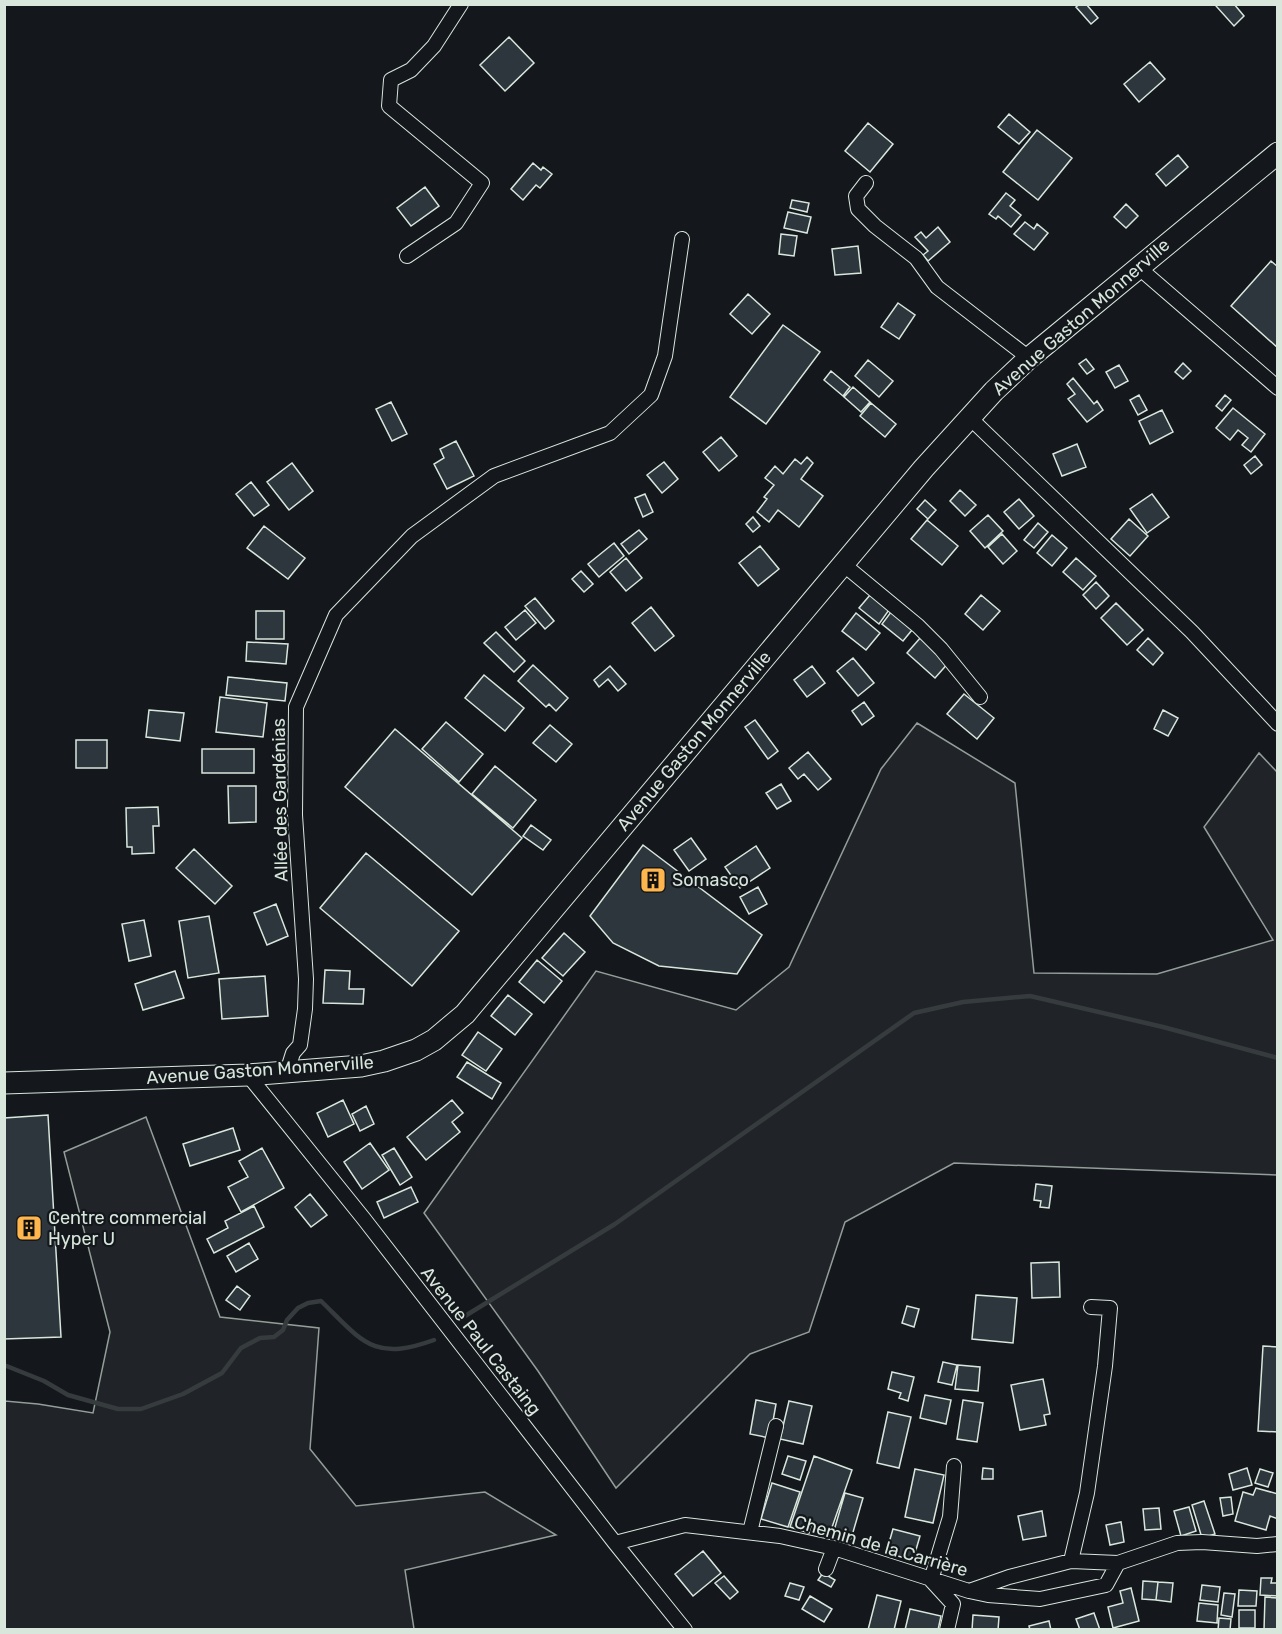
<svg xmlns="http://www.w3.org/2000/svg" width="1282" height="1634" font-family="Rubik,sans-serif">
  <rect width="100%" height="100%" fill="#14181c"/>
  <path fill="#202428" stroke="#939e99" stroke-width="1.5" d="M917,723L1015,783L1034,973L1157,974L1273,940L1204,827L1259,753L1277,772V1175L954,1163L845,1222L809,1332L750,1354L616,1488L538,1371L424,1213L596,971L736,1010L789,967L881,769Z
    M146,1117L220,1317L319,1328L310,1449L356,1506L485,1492L556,1535L405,1570L414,1629H5V1401L38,1404L93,1413L110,1332L64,1152Z"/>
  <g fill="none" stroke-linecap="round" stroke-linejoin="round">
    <path stroke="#363b3e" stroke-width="4.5" d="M465,1316L615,1224L914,1013L963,1002L1030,996L1163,1027L1278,1058
      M4,1365L44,1381L68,1395L118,1409H141L183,1394L222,1373L241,1348L260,1338L274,1337L283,1330L287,1320L298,1308L308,1303L321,1301C363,1342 373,1362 434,1340"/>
  </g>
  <path fill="#2c363c" stroke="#d8e6dc" stroke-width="1.5" d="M1080,4H1086L1098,18L1091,24L1076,7Z
    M1217,4H1234L1244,16L1234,26L1216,6Z
    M509,37L534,63L505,91L480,65Z
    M1150,62L1165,79L1139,102L1124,84Z
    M1009,114L1030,132L1019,144L998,127Z
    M868,123L893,144L870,172L845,151Z
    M1037,130L1072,158L1038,200L1003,172Z
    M1178,155L1188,167L1166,186L1156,174Z
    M533,163L541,170L543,167L552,174L540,188L536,185L523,200L511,189Z
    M425,187L439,206L411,226L397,208Z
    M1006,193L1015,200L1010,206L1021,215L1011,227L998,216L996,219L989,214Z
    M792,200L809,203L807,212L790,208Z
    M1126,204L1138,216L1126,228L1114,217Z
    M788,212L811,217L807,233L784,228Z
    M1025,222L1034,229L1037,224L1048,233L1034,250L1014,234Z
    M938,227L950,242L928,261L923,255L928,251L915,237L921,232L926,238Z
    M781,234L797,236L794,256L779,254Z
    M858,246L861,273L835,275L832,249Z
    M1271,261L1278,267V348L1231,306Z
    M748,294L770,314L752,334L730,314Z
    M898,303L915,315L899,339L881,327Z
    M783,325L820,352L766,424L730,397Z
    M1086,359L1094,369L1087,374L1079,364Z
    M868,360L893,381L879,397L855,376Z
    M1183,363L1191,371L1183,379L1175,372Z
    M1119,365L1128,381L1115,388L1106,372Z
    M831,371L850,387L843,396L824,380Z
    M1073,378L1094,404L1097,401L1103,410L1087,422L1068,399L1075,394L1067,384Z
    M853,387L870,402L861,412L844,397Z
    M1139,395L1147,410L1138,415L1130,400Z
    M1225,395L1231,400L1222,411L1216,406Z
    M391,402L407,434L392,441L376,409Z
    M871,403L896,424L885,437L860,416Z
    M1233,408L1265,434L1251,452L1242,445L1248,438L1238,430L1230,440L1216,428Z
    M1162,410L1173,432L1150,444L1139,421Z
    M721,437L737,456L719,471L703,452Z
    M456,441L474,476L447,489L434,464L444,458L440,449Z
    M1077,444L1086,467L1062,476L1053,454Z
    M1255,456L1262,465L1251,474L1244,465Z
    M807,457L813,463L801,479L823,496L799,527L778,510L769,522L757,512L767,499L764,497L774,485L765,478L775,466L783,474L795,459L801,464Z
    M664,462L678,479L662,493L647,475Z
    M292,463L313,491L289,510L267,482Z
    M251,482L269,505L254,516L236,494Z
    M960,490L976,505L965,516L950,501Z
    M645,494L653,512L643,517L635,498Z
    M1152,494L1169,517L1147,533L1130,509Z
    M1019,499L1034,516L1019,529L1004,512Z
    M925,500L936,510L928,519L917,509Z
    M988,515L1003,531L985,548L970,531Z
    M753,517L760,526L753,532L746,524Z
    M1129,519L1148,536L1130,556L1111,539Z
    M927,520L958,546L942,565L911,539Z
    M1038,523L1048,532L1034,548L1024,540Z
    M264,526L305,558L288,579L247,548Z
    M639,530L647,539L629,554L621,544Z
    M1002,534L1017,551L1003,564L988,547Z
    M1052,535L1067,548L1052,566L1037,553Z
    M614,543L624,556L599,577L588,564Z
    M760,546L779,569L758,586L739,563Z
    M626,558L642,578L626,591L610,572Z
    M1076,558L1096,576L1083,590L1063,572Z
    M581,571L593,584L584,592L572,579Z
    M1096,582L1109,596L1096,609L1083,595Z
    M870,595L889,610L879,624L859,608Z
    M981,595L1000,611L983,630L965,614Z
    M535,598L554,621L545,629L525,606Z
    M1116,603L1143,630L1127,645L1101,618Z
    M651,607L674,636L655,651L632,623Z
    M525,610L536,623L516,640L505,627Z
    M256,611H284V639H256Z
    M891,612L912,630L903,641L882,624Z
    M856,613L880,633L866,650L842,631Z
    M496,632L525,661L514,672L484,643Z
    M921,637L950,661L935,678L907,653Z
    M1148,638L1163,653L1153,665L1137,650Z
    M247,642L288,644L286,664L246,661Z
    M853,658L874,683L858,696L837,671Z
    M533,665L568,698L556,711L549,704L546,707L518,681Z
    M610,666L626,684L618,691L608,679L599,687L594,680Z
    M812,666L825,683L807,697L794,680Z
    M484,675L524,708L505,731L465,698Z
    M228,677L287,683L285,701L226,695Z
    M964,694L994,718L977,739L947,714Z
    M220,697L267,703L263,737L216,732Z
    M864,702L874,716L862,725L852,711Z
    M149,710L184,713L180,741L146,737Z
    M1163,710L1178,718L1168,736L1154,729Z
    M755,720L778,751L768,759L745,727Z
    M446,722L483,754L459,782L422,749Z
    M550,725L572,744L556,762L533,743Z
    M395,729L522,838L472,895L345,787Z
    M76,740H107V768H76Z
    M202,749H254V773H202Z
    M808,752L831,779L818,790L804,774L798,779L789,768Z
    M495,766L536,800L513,828L472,794Z
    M781,784L791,801L777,809L766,793Z
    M228,786H256V822L229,823Z
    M158,807L159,826H153L154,853L132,854V847H127L126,808Z
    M531,825L551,840L543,850L523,836Z
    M691,838L706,859L689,871L674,850Z
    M643,845L762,935L737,974L659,966L613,943L590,916Z
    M756,846L770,868L740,888L725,867Z
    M194,849L232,886L215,904L176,868Z
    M366,853L459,931L412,986L320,908Z
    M758,887L767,904L749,914L740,897Z
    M276,904L288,936L267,945L254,913Z
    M209,916L219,973L188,978L179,921Z
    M144,920L151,956L129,961L122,924Z
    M564,933L585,952L563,976L542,958Z
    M537,960L562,981L544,1003L519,982Z
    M325,970L350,971L349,989H364L363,1004L323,1003Z
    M175,971L184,998L143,1010L135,984Z
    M265,976L268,1016L222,1019L219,979Z
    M508,995L532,1014L515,1035L491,1016Z
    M478,1032L502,1049L486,1071L462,1055Z
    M467,1062L501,1083L492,1099L457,1077Z
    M343,1100L354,1124L328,1137L317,1113Z
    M452,1100L463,1113L452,1122L460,1132L426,1160L407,1137Z
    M366,1106L374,1124L360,1131L352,1114Z
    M48,1115L61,1337L4,1339V1118Z
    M233,1128L240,1150L190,1166L183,1144Z
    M370,1143L389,1170L362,1189L344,1162Z
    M262,1148L284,1188L241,1212L228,1187L248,1177L239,1161Z
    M394,1148L412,1177L400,1185L382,1155Z
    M1036,1184L1052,1186L1049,1208L1040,1207L1041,1201L1034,1200Z
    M411,1187L418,1202L384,1218L377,1202Z
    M310,1194L327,1215L311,1227L295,1207Z
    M254,1206L264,1227L214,1253L207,1239L228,1228L225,1221Z
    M249,1243L258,1259L236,1272L227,1256Z
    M1059,1262L1060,1297L1032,1298L1031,1263Z
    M237,1286L250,1296L240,1310L226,1300Z
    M976,1295L1017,1298L1013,1343L972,1339Z
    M907,1306L919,1309L914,1327L902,1323Z
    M1263,1346L1278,1347V1432L1258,1431Z
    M943,1362L957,1365L952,1385L938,1382Z
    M958,1365L980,1367L978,1391L955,1389Z
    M892,1372L914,1377L908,1401L899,1398L901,1393L888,1389Z
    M1043,1379L1050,1414L1044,1415L1046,1425L1020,1430L1011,1385Z
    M925,1395L951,1400L946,1424L920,1418Z
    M756,1400L776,1404L770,1438L750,1434Z
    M963,1400L983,1403L977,1442L957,1439Z
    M789,1401L812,1406L803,1444L780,1439Z
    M888,1412L911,1417L899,1468L877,1463Z
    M788,1456L806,1461L800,1480L782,1474Z
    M814,1456L852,1470L830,1533L811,1526L809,1533L790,1527Z
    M983,1468L993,1469V1479H982Z
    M1247,1468L1252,1485L1233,1490L1229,1474Z
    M915,1469L944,1475L933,1523L905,1517Z
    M1260,1469L1273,1473L1268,1487L1255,1483Z
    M772,1483L800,1492L788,1527L761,1519Z
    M1256,1488L1278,1494V1519L1270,1516L1266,1530L1235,1521L1243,1492L1253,1495Z
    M845,1493L863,1498L851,1539L833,1534Z
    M1231,1497L1233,1514L1223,1516L1220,1498Z
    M1204,1501L1215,1534L1202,1538L1192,1505Z
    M1189,1507L1196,1531L1181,1536L1174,1511Z
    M1159,1508L1161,1529L1145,1530L1143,1509Z
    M1042,1511L1046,1536L1023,1540L1018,1516Z
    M1121,1522L1124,1542L1110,1545L1106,1525Z
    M893,1529L920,1536L913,1560L886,1553Z
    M703,1551L721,1573L693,1596L675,1574Z
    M823,1573L835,1580L831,1587L818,1580Z
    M724,1576L738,1592L730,1599L715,1583Z
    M1261,1578H1272L1271,1583H1278V1596L1260,1595Z
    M1143,1581L1158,1582L1156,1600L1142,1599Z
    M1158,1582L1173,1583L1171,1602L1156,1600Z
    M790,1583L804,1587L799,1600L785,1596Z
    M1202,1585L1220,1587L1218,1602L1200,1600Z
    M1131,1588L1139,1621L1113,1628L1108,1607L1123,1603L1120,1591Z
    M1239,1590L1257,1591L1256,1606H1238Z
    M1224,1593L1235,1594L1232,1617L1221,1615Z
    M877,1595L901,1601L894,1630H868Z
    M810,1596L832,1609L824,1622L802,1609Z
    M1265,1597L1278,1598V1630H1264Z
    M1199,1603L1218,1605L1217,1623L1197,1621Z
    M910,1609L941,1616L938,1630H905Z
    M1239,1610H1255V1628H1239Z
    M1094,1613L1100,1630H1080L1076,1619Z
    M973,1615L999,1617L998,1630H972Z
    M1219,1618L1231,1619L1230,1630H1218Z
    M1049,1621L1051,1630H1030L1029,1626Z"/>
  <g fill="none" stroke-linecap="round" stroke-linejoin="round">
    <defs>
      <path id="street" d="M866,183L856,196L858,209L875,226L916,258L937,287L1029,358
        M407,256L456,223L482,183L389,106L391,80L411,70L434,46L461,4
        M1138,267L1278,388
        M969,417L1192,632L1278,724
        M843,564L918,626L941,649L980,697
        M287,1072L293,1053L300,1045L305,1009L306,979L295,815L296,707L336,615L412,536L494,476L610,433L651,395L665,356L682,239
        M248,1075L364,1219L615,1543L685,1630
        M750,1532L776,1426
        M615,1543L685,1525L780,1536L834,1548L969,1591L1009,1577L1071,1561L1118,1563L1177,1543L1202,1542L1257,1546L1278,1544
        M1071,1561L1087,1493L1105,1366L1110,1308L1091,1307
        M826,1569L834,1548
        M969,1591L988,1595L1040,1599L1106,1585L1118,1563
        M947,1630L953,1604L931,1580L950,1517L954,1466"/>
      <path id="primary" d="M4,1083L248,1075L361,1066L384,1061L416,1050L434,1040L465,1014L924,468L994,391L1029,358L1278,153"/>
    </defs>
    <use href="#street" stroke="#d8e6dc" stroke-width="16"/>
    <use href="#primary" stroke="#d8e6dc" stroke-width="23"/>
    <use href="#street" stroke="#14181c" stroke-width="14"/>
    <use href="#primary" stroke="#14181c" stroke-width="21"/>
  </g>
  <defs>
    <symbol id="building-square" viewBox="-11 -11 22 22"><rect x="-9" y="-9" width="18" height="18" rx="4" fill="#ffb74d" stroke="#14181c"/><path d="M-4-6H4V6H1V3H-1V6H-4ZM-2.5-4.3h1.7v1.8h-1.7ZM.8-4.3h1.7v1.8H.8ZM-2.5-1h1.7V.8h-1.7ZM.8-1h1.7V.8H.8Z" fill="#111"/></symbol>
  </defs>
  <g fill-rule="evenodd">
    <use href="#building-square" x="638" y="865" width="30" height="30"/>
    <use href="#building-square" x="14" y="1213" width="30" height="30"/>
  </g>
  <g text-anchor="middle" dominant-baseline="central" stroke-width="4.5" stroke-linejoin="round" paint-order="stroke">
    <g font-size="18" fill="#d8e6dc" stroke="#14181c">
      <text transform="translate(1081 317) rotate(-41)">Avenue Gaston Monnerville</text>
      <text transform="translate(694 741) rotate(-50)">Avenue Gaston Monnerville</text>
      <text transform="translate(280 800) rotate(-91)">Allée des Gardénias</text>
      <text transform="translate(260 1070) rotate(-4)">Avenue Gaston Monnerville</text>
      <text transform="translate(481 1341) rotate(52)">Avenue Paul Castaing</text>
      <text transform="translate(881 1546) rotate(16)">Chemin de la Carrière</text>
    </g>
    <g font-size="18" fill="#d8e6dc" stroke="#14181c" text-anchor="start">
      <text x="672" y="880">Somasco</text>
      <text x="48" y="1218">Centre commercial<tspan x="48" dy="21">Hyper U</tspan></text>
    </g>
  </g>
  <rect width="1282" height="1634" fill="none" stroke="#d8e6dc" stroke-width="12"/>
</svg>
